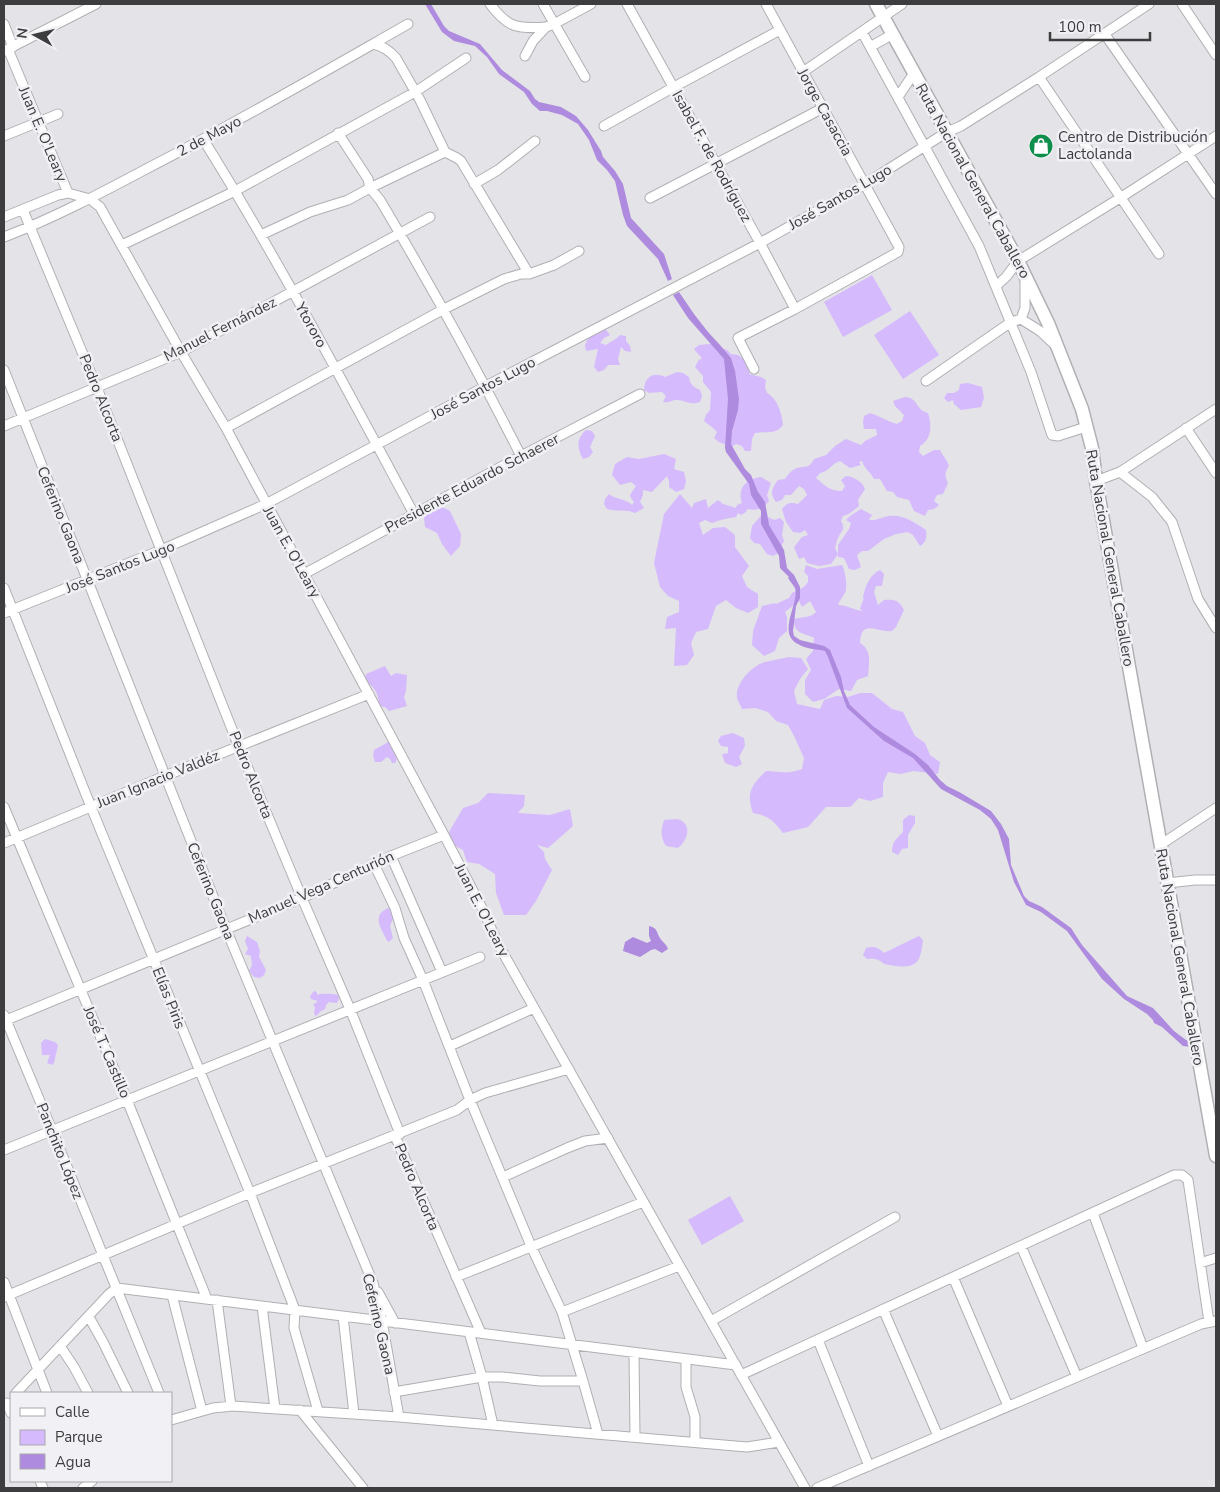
<svg xmlns="http://www.w3.org/2000/svg" width="1220" height="1492" font-family="'Nunito Sans',sans-serif">
  <rect width="100%" height="100%" fill="#e4e3e7"/>
  <path fill="#d5bafd" d="M872,275L892,310L843,337L824,302Z
    M910,311L939,355L903,379L874,335Z
    M601,328L606,330L610,335L604,338L600,343L606,345C611,341 616,340 620,335L626,336V341L630,346L631,352L625,351L621,347L618,359L620,365H608L604,370L598,372L594,367L598,349L586,351L585,345L590,334Z
    M711,344L727,350L731,354L738,355L748,362L751,368L749,374L761,377L766,380L765,387L767,393C777,398 782,413 783,425C776,435 766,431 755,433L752,439L751,451H745L742,446L736,444L731,447L719,442L714,438L717,432L713,428L704,421L706,415L710,410L711,392L703,382V376L695,367L698,361L702,358L698,354L694,349L699,345Z
    M677,372L683,373L689,377C690,384 693,387 700,390L702,396L700,402C689,406 685,399 675,400C670,401 669,403 663,402L666,396L662,392L649,393L644,390C644,377 654,371 665,377Z
    M968,383L982,387L984,398L981,407L961,410L954,404L953,400L948,402L944,398L947,393H954L959,390L960,384Z
    M905,397C919,398 915,410 928,413C932,425 932,439 920,446L919,452L923,456L934,450H940C943,456 947,460 949,466C944,473 945,476 948,483L943,494L937,495L934,501L939,505L934,509L928,510L925,516L914,511L909,500L897,497L893,492L887,491L880,479H874C870,471 865,470 862,461L859,462L861,465L850,468L840,461C831,464 830,471 820,473L816,478C826,486 829,491 842,491L845,486L841,480L846,476C854,477 862,481 865,489L858,500L859,506L849,514L843,516L841,521C845,529 843,529 839,536C837,539 836,545 835,548L838,554L831,564L819,566L807,563L804,557L799,559L794,547L802,537L808,535L805,530L800,533L793,532L786,522L782,509C787,503 790,502 798,504L807,495L804,489L799,486L791,495H785L782,500L776,502C769,493 772,488 778,480L785,479C787,476 790,472 793,470C803,464 808,471 814,459L826,455L835,446L846,439L861,445L865,441L877,435L876,429H864L863,422L864,416L870,413C879,416 887,421 897,424L902,421L904,415L895,406L893,401Z
    M586,430L592,431L595,436L590,447L593,452L589,457L583,459C577,448 576,439 586,430Z
    M664,454L676,459L674,469L684,472L686,481L684,489L676,492L669,487V481L667,476L652,492L643,490V495L640,502L644,508L635,513C626,509 616,512 607,509L604,504L605,499L609,494C616,500 625,498 632,505L634,502L631,498L630,495L636,486L631,482L620,485L612,475L615,464L627,457L639,459Z
    M761,477L771,483L767,495L769,501C763,509 757,511 747,509L746,512L741,515L738,513L736,517C728,518 719,520 712,523L705,520L699,523L703,535L713,528L725,527L735,535V547L749,566L742,576L747,587L758,594V607L748,613L736,608L726,600L716,606L708,629L696,632L691,643L694,655L687,665L674,666L676,628L665,629L667,617L679,612V601L668,596L660,587L654,563L664,514L680,494L692,508L694,503L706,499L708,508L718,500L723,504L736,508L737,505L742,503C737,488 746,479 761,477Z
    M432,508H444L450,511L461,534L460,546L451,556L442,544L437,533L425,527L424,518Z
    M861,509L872,515L869,520C876,521 882,517 889,516C902,514 916,523 926,530C927,538 926,542 920,546L913,535L908,532L896,534L884,539L868,551H862L857,555L861,567L855,570L849,569L844,558L838,557V545L849,529L851,523L846,520L850,516Z
    M766,510L768,517L774,520L780,518L784,522L782,535L784,541L778,553L773,556L767,554L760,544L754,543L750,538L752,526Z
    M806,565L817,569L842,565C845,570 847,583 846,590C845,595 840,599 838,605C847,605 854,610 863,611L860,609L862,603L864,599H863C864,588 870,574 880,570L884,574L882,586H876L874,592L878,605L884,600C894,599 899,600 904,610L896,627L892,631C877,633 861,618 860,643C872,650 869,663 868,676L857,680L851,691L839,689L824,699L813,702L805,694V680L811,670L806,659L813,651L814,638C804,633 793,634 794,619C803,616 809,619 816,612L810,601L802,607L799,601L785,612L787,617V631L779,638L775,651L764,656L752,645L753,631L762,606L775,603L776,604L789,598L792,593L804,587L808,582V576L804,572Z
    M789,657L801,658L808,669L800,679L794,691L797,704L820,709L824,700L836,696L848,697L860,693H872L892,709L903,712L915,736L925,743L930,755L940,762L938,774L913,771L901,774L888,772L883,783V797L870,801L859,798L850,807H826L808,827L783,833C773,820 769,816 753,813C746,793 751,785 766,771C781,771 787,775 802,769L804,758L794,736L788,725L776,721L768,712L755,708L742,709C741,706 738,702 737,698C735,683 752,666 765,662C773,660 781,659 789,657Z
    M385,666L391,676L396,673L407,675L406,691L404,697L407,706L389,711L385,707L379,706C378,692 376,689 365,681L366,674Z
    M733,733L744,738L745,746L739,757L742,764L736,767L725,763L722,754L728,753V747L721,746L718,741L721,736Z
    M390,741C394,748 400,755 395,763H392L390,759L387,757L381,762H375L373,756L374,750Z
    M488,793L525,795L524,806L518,813L550,815L570,809L573,826L548,848L537,845L544,852L545,859L552,870L536,901L526,915H504L496,893L495,874L479,864L467,862L463,850L452,844L449,832L463,808L478,803Z
    M909,815L915,816V823L908,835V848L902,849L898,855L892,852C892,842 896,839 903,832V820Z
    M677,819C693,823 688,840 678,848L666,846C660,837 661,830 664,820Z
    M392,907L394,916L390,926L393,938L390,941L388,942C380,927 370,913 392,907Z
    M247,936L257,942L260,951L259,957L266,970L264,975L260,978L254,977L249,971L252,965L251,956L245,954L248,949L245,941Z
    M919,936L923,940C922,945 922,951 920,956C916,971 895,966 884,964C879,959 875,958 867,959L863,955L866,948C874,946 878,947 884,953Z
    M314,991L317,992V995C321,993 334,994 338,995L339,998L337,1003L329,1002L326,1005L325,1009L321,1011L316,1016L314,1014L315,1007L313,1005L318,1001L311,999L310,996Z
    M45,1039L55,1042L58,1045L54,1063L52,1065L47,1063L50,1055H42L41,1043Z
    M730,1196L744,1221L702,1245L688,1220Z"/>
  <path fill="#ae8bde" d="M425,4H431L444,26L449,31L480,44L502,70L530,91L535,99L539,102L561,107L576,116L588,130L601,151L603,157L615,171L623,184L631,218L664,254L672,279L668,281L658,259L627,226L623,215L615,181L607,170L597,160L589,140L578,124L562,115L547,111H540L532,104L524,92L499,74L487,57L475,46L454,41L442,32Z
    M679,292L694,314L708,332L720,345L731,358L735,371L739,399L738,410L732,431L731,444L745,469L751,475L758,492L765,502L769,525L784,550L787,568L794,575L800,587V598L796,606L793,631L794,636L800,640L824,646L830,650L841,677L844,691L850,705L874,727L915,754L928,765L940,780L947,786L961,793L991,811L1001,824L1009,839L1011,865L1024,896L1029,901L1042,907L1071,928L1082,945L1127,996L1153,1008L1174,1031L1186,1040H1190L1192,1047L1183,1046L1162,1027L1154,1023L1153,1020L1147,1014L1124,999L1102,979L1067,931L1041,912L1026,905L1014,882L998,830L991,819L980,810L941,789L913,758L884,741L847,708L828,657L825,651C816,649 806,649 798,644C776,633 800,603 795,588C793,585 790,581 788,578L789,577L780,568L779,556L761,524V511L751,495L749,484L726,452L725,448L728,399L724,359L688,318L673,295Z
    M649,926C658,928 656,932 660,938C663,943 666,943 668,949L662,953L655,949L651,950L640,957L623,951L625,942L633,937L647,943L651,941L649,936Z"/>
  <g fill="none" stroke-linecap="round" stroke-linejoin="round">
    <defs>
      <path id="minor" d="M490,4C508,28 517,29 546,27
        M543,4L585,77
        M627,4L760,243L795,309
        M1182,4L1216,55
        M4,24L13,47
        M862,32L979,246L1031,372L1052,435L1058,436L1086,427
        M1104,33L1216,194
        M373,44C383,46 389,50 396,58L420,100L445,152L457,158L461,161L529,274
        M870,47L893,34
        M8,49L68,193
        M4,51L96,4
        M525,56L533,41L546,27L554,24L591,4
        M803,72L902,4
        M1039,77L1159,254
        M898,97L914,73
        M604,126L674,87L780,30
        M338,133L368,179L370,188L380,200C430,284 477,369 521,456
        M4,136L58,114
        M203,139C279,261 346,388 414,514
        M474,184L498,170L535,141
        M68,193L90,199L100,207L181,352L226,428L444,835L483,910L498,944L805,1488
        M650,198L823,108
        M23,210L97,388L239,747L302,898L350,1009L400,1134L395,1136L481,1333
        M4,217L58,195L68,193
        M261,235L310,212L348,200L370,188L445,152
        M4,237C54,218 101,193 148,168C236,123 322,73 408,24
        M122,245L235,191L415,92L466,58
        M996,286L1006,277L1018,261L1120,198L1216,136
        M1021,319L1025,308V279
        M754,369L738,338L795,309L898,252L899,247L766,4
        M4,370L226,929L373,1283L382,1321L399,1417
        M926,381L1011,322L1021,319L1040,331L1055,345
        M4,426L181,352L430,217
        M226,428L444,309L504,279L521,274H529L554,265L579,251
        M1186,428L1216,473
        M1120,472L1152,497L1172,522L1198,599L1216,628
        M1096,481L1120,472L1216,409
        M304,574L521,456L640,394
        M4,588L91,807L250,1193L295,1310L294,1328L318,1411
        M4,613L161,550L266,504L486,386L760,243L865,184L947,132L961,126L1039,77L1149,4
        M4,807L127,1100L207,1299
        M4,843L165,776L369,694
        M1160,845L1216,808
        M391,856L442,972
        M374,864L395,908L404,938L423,980L470,1100L531,1246L562,1312L583,1381L598,1434
        M1167,883L1195,880H1216
        M4,1015L52,1130L159,1393
        M4,1021L302,898L391,856L444,835
        M450,1046L534,1008
        M4,1150L480,957
        M503,1177L567,1148L585,1141L608,1138
        M1093,1213L1143,1348
        M1021,1246L1077,1377
        M1200,1263L1216,1258
        M456,1277L643,1202
        M953,1277L1008,1406
        M4,1282L47,1393
        M378,1292L395,1323
        M172,1295L202,1411
        M4,1297L250,1193L457,1110L470,1100L485,1093L569,1069
        M217,1300L231,1406
        M262,1306L275,1409
        M883,1309L938,1436
        M562,1312L679,1266
        M343,1316L354,1414
        M89,1317L103,1342L128,1393
        M711,1321L895,1217
        M469,1332L482,1377L493,1425
        M818,1340L869,1466
        M60,1346L74,1367L88,1393
        M634,1353L635,1437
        M686,1359V1387L695,1417V1442
        M741,1375L1174,1175H1182L1188,1180L1209,1322
        M394,1392L482,1377H502L540,1381H583
        M16,1393L109,1294L117,1288L736,1365
        M7,1403L11,1413
        M300,1410L363,1488
        M171,1420L213,1408L233,1406L399,1417L747,1447L779,1442
        M40,1481L43,1488
        M83,1488L92,1481
        M817,1488L1201,1324L1216,1321"/>
      <path id="highway" d="M876,4L1018,261L1048,323L1082,409L1092,448L1096,481L1216,1156"/>
    </defs>
    <use href="#minor" stroke="#b0afb3" stroke-width="11"/>
    <use href="#highway" stroke="#b0afb3" stroke-width="15"/>
    <use href="#minor" stroke="#fff" stroke-width="9"/>
    <use href="#highway" stroke="#fff" stroke-width="12"/>
  </g>
  <defs>
    <symbol id="shop-disc" viewBox="-11 -11 22 22"><circle r="9.5" fill="#0d8e4a" stroke="#f1f0f4"/><path d="M-5-2.5h2.3a2.7 3.5 0 0 1 5.4 0H5L5.5 6h-11ZM-1.5-2.5h3a1.5 2.3 0 0 0-3 0Z" fill="#fff"/></symbol>
  </defs>
  <g fill-rule="evenodd">
    <use href="#shop-disc" x="1027" y="132" width="28" height="28"/>
  </g>
  <g text-anchor="middle" dominant-baseline="central" stroke-width="5" stroke-linejoin="round" paint-order="stroke">
    <g font-size="15" fill="#3d3c3e" stroke="#f1f0f4">
      <text transform="translate(825 112) rotate(61)">Jorge Casaccia</text>
      <text transform="translate(43 134) rotate(67)">Juan E. O'Leary</text>
      <text transform="translate(209 136) rotate(-28)">2 de Mayo</text>
      <text transform="translate(712 156) rotate(61)">Isabel F. de Rodríguez</text>
      <text transform="translate(973 181) rotate(61)">Ruta Nacional General Caballero</text>
      <text transform="translate(840 197) rotate(-30)">José Santos Lugo</text>
      <text transform="translate(311 325) rotate(61)">Ytororo</text>
      <text transform="translate(220 329) rotate(-27)">Manuel Fernández</text>
      <text transform="translate(483 388) rotate(-28)">José Santos Lugo</text>
      <text transform="translate(101 398) rotate(68)">Pedro Alcorta</text>
      <text transform="translate(472 483) rotate(-28)">Presidente Eduardo Schaerer</text>
      <text transform="translate(61 515) rotate(68)">Ceferino Gaona</text>
      <text transform="translate(292 552) rotate(61)">Juan E. O'Leary</text>
      <text transform="translate(1110 558) rotate(80)">Ruta Nacional General Caballero</text>
      <text transform="translate(120 567) rotate(-22)">José Santos Lugo</text>
      <text transform="translate(251 775) rotate(68)">Pedro Alcorta</text>
      <text transform="translate(158 779) rotate(-22)">Juan Ignacio Valdéz</text>
      <text transform="translate(321 887) rotate(-24)">Manuel Vega Centurión</text>
      <text transform="translate(211 891) rotate(68)">Ceferino Gaona</text>
      <text transform="translate(482 910) rotate(63)">Juan E. O'Leary</text>
      <text transform="translate(1180 957) rotate(80)">Ruta Nacional General Caballero</text>
      <text transform="translate(169 998) rotate(68)">Elías Piris</text>
      <text transform="translate(107 1052) rotate(67)">José T. Castillo</text>
      <text transform="translate(60 1151) rotate(68)">Panchito López</text>
      <text transform="translate(417 1187) rotate(67)">Pedro Alcorta</text>
      <text transform="translate(379 1324) rotate(77)">Ceferino Gaona</text>
    </g>
    <g font-size="15" fill="#3d3c3e" stroke="#f1f0f4" text-anchor="start">
      <text x="1058" y="137">Centro de Distribución<tspan x="1058" dy="17">Lactolanda</tspan></text>
    </g>
  </g>
  <rect width="1220" height="1492" fill="none" stroke="#3d3c3e" stroke-width="10"/>
  <rect x="10" y="1392" width="162" height="90" fill="#f1f0f4" stroke="#a9a8ab"/>
  <rect x="20" y="1408" width="25" height="8" fill="#ffffff" stroke="#a9a8ab"/>
  <text x="55" y="1417" font-size="15" fill="#3d3c3e">Calle</text>
  <rect x="20" y="1430" width="25" height="15" fill="#d5bafd" stroke="#a9a8ab"/>
  <text x="55" y="1442" font-size="15" fill="#3d3c3e">Parque</text>
  <rect x="20" y="1454" width="25" height="15" fill="#ae8bde" stroke="#a9a8ab"/>
  <text x="55" y="1467" font-size="15" fill="#3d3c3e">Agua</text>
  <g transform="translate(35 35) rotate(278)" stroke="#f1f0f4" stroke-width="4" paint-order="stroke">
  <path d="M0-4L9 19L0 12L-9 19Z" fill="#3d3c3e"/>
  <text y="-8" font-size="14" font-weight="bold" text-anchor="middle" fill="#3d3c3e">N</text>
  </g>
  <path d="M1050 32v8h100v-8" fill="none" stroke="#3d3c3e" stroke-width="2.5"/>
  <text x="1058" y="32" font-size="15" fill="#3d3c3e" stroke="#f1f0f4" stroke-width="4" paint-order="stroke">100 m</text>
</svg>
